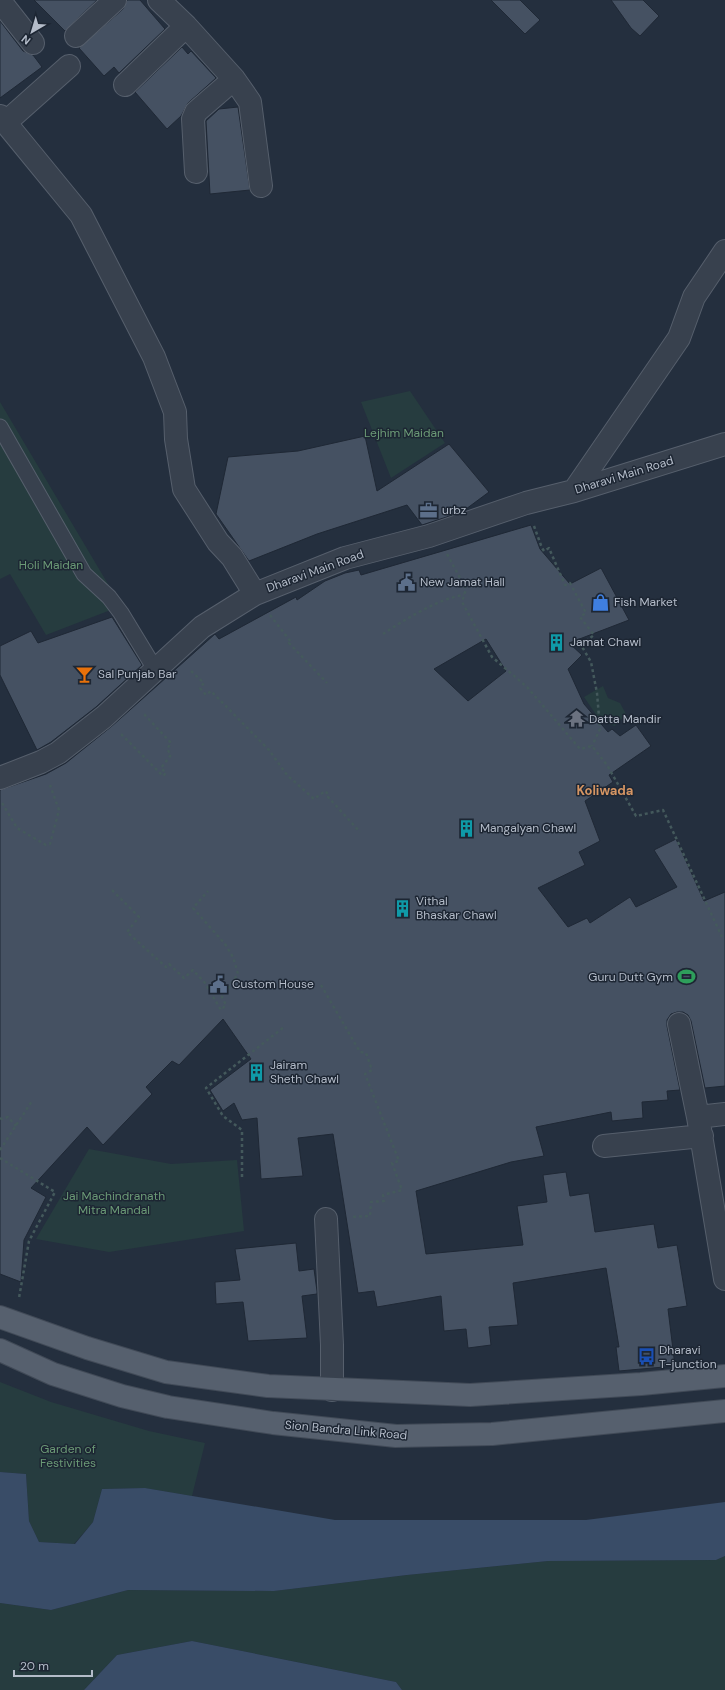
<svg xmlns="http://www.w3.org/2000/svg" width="725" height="1690" font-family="'DM Sans',sans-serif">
  <rect width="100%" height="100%" fill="#242f3e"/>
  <path fill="#263c3f" d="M410,391L445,443L391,478L361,402Z
    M0,402L121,606L46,635L10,574L0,579Z
    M603,686L608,698L620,703L626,714L615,726L601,722L584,697Z
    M89,1149L171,1164L237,1160L244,1231L109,1252L36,1239Z
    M0,1382L51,1402L149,1431L205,1443L192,1496L145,1488L102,1489L93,1522L74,1544L39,1542L29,1521L26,1474L0,1472Z
    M725,1556V1690H402L396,1682L192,1641L117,1655L84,1690H0V1603L51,1610L128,1590L274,1591L407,1575L548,1561L716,1560Z"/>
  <path fill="#394c67" d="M0,1472L26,1474L29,1521L39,1542L75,1544L93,1522L102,1489L145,1488L335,1520H586L725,1502V1556L716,1560L548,1561L407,1575L274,1591L128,1590L51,1610L0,1603Z
    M192,1641L396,1682L402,1690H84L117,1655Z"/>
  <path fill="#455162" stroke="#1f2835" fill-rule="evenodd" d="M34,0H97L65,31Z
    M127,0H140L165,29L119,73L114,67L104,76L79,48L123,9Z
    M491,0H520L540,20L525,34Z
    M611,0H643L659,16L640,36L631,28Z
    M0,21L23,51L33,55L42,67L0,98Z
    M182,47L188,54L191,51L216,78L188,103L181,116L167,129L135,92Z
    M238,107L250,190L210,194L206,121L219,109Z
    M365,436L377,491L449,444L489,492L462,512L425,524L422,525L407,505L317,534L249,561L216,514L228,457L298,451Z
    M531,525L540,549L570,584L601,568L629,620L569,643L582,655L568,669L584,704L608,732L612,729L620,736L636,725L651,746L609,775L613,782L585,801L600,841L579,852L585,865L538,888L568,927L587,918L590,923L630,897L636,907L677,887L654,850L676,839L704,901L725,892V1086L705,1088L691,1021L688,1015L683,1012H677L671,1014L667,1020V1026L680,1090L667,1091L668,1100L642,1102L643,1118L612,1121L611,1112L536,1127L544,1156L511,1162L416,1191L426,1254L523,1245L517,1206L547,1202L543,1175L566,1172L570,1196L589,1193L595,1232L654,1224L658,1248L677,1245L687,1306L668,1309L675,1366L619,1371L616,1347H619L606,1268L513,1283L518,1325L489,1327L491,1345L468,1348L466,1329L444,1331L441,1296L377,1307L374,1291L358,1293L333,1134L298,1138L303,1176L261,1179L257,1118L242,1120L234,1103L223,1111L210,1090L251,1059L223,1019L179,1065L172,1061L146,1087L152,1094L103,1145L87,1127L31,1188L46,1197L24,1240L21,1282L0,1274V790L46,774L66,763L112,726L215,634L219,639L296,597L297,600L325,581L345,573L359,570L361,575ZM486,639L506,671L468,701L434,669Z
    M112,617L142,665L96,707L51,742L37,750L0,675V646L31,631L38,643Z
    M296,1243L299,1271L314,1269L317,1291V1294L302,1296L307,1338L248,1341L243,1302L216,1304L215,1282L240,1280L235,1249Z"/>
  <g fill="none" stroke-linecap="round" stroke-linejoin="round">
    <defs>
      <path id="service" d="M0,427L84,574L109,597L121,613L155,669"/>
      <path id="minor" d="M159,0L186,26L234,79L250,102L261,186
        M0,1L33,43
        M76,36L115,0
        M125,85L186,26
        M0,116L81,215L154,357L175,412L176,439L184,489L218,542L232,557L255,594
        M5,123L69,66
        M196,172L193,119L196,112L234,79
        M574,491L679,338L694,297L725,251
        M0,778L41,762L58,753L104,717L202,627L255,594L345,558L429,536L526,503L574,491L725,444
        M679,1024L698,1117L725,1279
        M698,1117L725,1114
        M604,1146L702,1136
        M326,1219L332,1345V1390"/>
      <path id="primary" d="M0,1317L87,1348L166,1372L268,1386L470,1395L641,1384L725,1376
        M0,1350L53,1374L122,1396L168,1407L273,1423L396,1436L492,1434L725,1411"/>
    </defs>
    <use href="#service" stroke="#565f6c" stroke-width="17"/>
    <use href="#minor" stroke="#565f6c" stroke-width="24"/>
    <use href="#primary" stroke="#414a57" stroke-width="24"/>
    <path stroke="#44595c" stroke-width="2.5" stroke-dasharray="3 3" stroke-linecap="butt" d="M534,526L542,548L544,551L549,548L565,585L570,583L586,613L580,617L594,635L581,645L591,662L597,693L600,729L592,746
      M447,554L466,589L462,602L492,657L527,687L580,749L592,746L607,765L636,816L663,810L722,937
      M270,615L291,642L289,643L327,683
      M383,634C404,620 439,598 464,595
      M191,671L204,683L200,688L206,695L211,691L269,750L287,775L314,799L325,791L329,795L328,797L360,832
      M121,734L163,776L166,773L161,768L171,755L167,749L171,743L144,714
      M2,803L17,828L46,845L50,844L59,810L50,785
      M112,890L139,917L127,932L166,967L169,964L184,978L193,970L205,983L221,1010L226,1005L222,997L238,974L233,957L225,944L193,908L208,891
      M321,985L360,1052L366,1053L372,1070L365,1074L399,1161L392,1163L402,1190L383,1195L384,1201L371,1202L370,1216L350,1217
      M0,1118L2,1119L8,1117L16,1126
      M0,1150L32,1101
      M0,1158L55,1192L29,1241L19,1298
      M242,1177V1130L223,1116L206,1088L284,1027"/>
    <use href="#service" stroke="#38414e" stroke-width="15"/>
    <use href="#minor" stroke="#38414e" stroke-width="22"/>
    <use href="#primary" stroke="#56606e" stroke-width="22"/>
  </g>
  <defs>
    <symbol id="office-bare" viewBox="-9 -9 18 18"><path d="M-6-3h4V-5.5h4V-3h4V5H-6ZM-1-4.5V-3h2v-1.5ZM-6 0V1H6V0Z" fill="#5c6f8a" stroke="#1d2633" stroke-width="2.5" paint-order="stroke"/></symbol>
    <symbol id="civic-bare" viewBox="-9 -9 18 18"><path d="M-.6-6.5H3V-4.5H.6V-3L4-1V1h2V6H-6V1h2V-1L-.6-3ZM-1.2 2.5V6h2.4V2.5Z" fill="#5c6f8a" stroke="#1d2633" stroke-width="2.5" paint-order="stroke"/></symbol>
    <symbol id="shop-bare" viewBox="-9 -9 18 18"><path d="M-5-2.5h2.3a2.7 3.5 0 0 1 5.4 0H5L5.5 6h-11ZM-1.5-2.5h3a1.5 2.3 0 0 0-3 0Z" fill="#3f7fe0" stroke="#1d2633" stroke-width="2.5" paint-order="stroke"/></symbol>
    <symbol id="building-bare" viewBox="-9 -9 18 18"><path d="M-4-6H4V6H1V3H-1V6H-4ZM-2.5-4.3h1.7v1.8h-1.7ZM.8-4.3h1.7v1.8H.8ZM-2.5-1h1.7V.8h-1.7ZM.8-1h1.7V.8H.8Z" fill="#0f9aa8" stroke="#1d2633" stroke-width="2.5" paint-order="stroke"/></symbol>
    <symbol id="bar-bare" viewBox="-9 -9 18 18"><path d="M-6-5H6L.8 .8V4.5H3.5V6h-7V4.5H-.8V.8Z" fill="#e8710a" stroke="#1d2633" stroke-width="2.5" paint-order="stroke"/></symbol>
    <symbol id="temple-bare" viewBox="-9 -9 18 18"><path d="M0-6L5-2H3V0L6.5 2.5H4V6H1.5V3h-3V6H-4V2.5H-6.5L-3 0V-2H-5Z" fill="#6b7280" stroke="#1d2633" stroke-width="2.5" paint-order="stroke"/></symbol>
    <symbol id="stadium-bare" viewBox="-9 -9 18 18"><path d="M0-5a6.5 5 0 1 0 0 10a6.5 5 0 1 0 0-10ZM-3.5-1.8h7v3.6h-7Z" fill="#2e9e5b" stroke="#1d2633" stroke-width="2.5" paint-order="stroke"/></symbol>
    <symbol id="bus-bare" viewBox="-9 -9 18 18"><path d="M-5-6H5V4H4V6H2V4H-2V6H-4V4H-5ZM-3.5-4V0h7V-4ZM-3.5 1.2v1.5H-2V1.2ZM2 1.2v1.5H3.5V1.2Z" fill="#1a4fb4" stroke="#1d2633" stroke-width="2.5" paint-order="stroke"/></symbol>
  </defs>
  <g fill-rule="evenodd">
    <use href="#office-bare" x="416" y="498" width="25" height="25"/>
    <use href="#civic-bare" x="394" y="570" width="25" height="25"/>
    <use href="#shop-bare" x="588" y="590" width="25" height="25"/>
    <use href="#building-bare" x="544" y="630" width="25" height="25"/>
    <use href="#bar-bare" x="72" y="662" width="25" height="25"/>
    <use href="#temple-bare" x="564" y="706" width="25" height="25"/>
    <use href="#building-bare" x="454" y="816" width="25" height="25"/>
    <use href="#building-bare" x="390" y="896" width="25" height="25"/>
    <use href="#stadium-bare" x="674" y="964" width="25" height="25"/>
    <use href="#civic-bare" x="206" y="972" width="25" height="25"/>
    <use href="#building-bare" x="244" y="1060" width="25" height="25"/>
    <use href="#bus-bare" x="634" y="1344" width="25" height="25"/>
  </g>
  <g text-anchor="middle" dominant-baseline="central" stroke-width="3" stroke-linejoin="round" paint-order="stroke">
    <g font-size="12" fill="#6b9a76" stroke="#1d2633">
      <text x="404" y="433">Lejhim Maidan</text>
      <text x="51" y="565">Holi Maidan</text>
      <text x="114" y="1196">Jai Machindranath<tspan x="114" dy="14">Mitra Mandal</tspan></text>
      <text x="68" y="1449">Garden of<tspan x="68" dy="14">Festivities</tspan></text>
    </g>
    <g font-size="12" fill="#b4bcc9" stroke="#1d2633">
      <text transform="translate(624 475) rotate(-17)">Dharavi Main Road</text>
      <text transform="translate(315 571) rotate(-20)">Dharavi Main Road</text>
      <text transform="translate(346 1430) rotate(5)">Sion Bandra Link Road</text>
    </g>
    <g font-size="12" fill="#b4bcc9" stroke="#1d2633" text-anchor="start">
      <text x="442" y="510">urbz</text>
      <text x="420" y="582">New Jamat Hall</text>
      <text x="614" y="602">Fish Market</text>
      <text x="570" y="642">Jamat Chawl</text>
      <text x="98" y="674">Sal Punjab Bar</text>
      <text x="589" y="719">Datta Mandir</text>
      <text x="480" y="828">Mangalyan Chawl</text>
      <text x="416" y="901">Vithal<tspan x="416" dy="14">Bhaskar Chawl</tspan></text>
      <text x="673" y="977" text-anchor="end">Guru Dutt Gym</text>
      <text x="232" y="984">Custom House</text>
      <text x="270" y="1065">Jairam<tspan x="270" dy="14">Sheth Chawl</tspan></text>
      <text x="659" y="1350">Dharavi<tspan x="659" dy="14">T-junction</tspan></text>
    </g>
    <g font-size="13" font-weight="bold" fill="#d59563" stroke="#1d2633">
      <text x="605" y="790">Koliwada</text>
    </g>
  </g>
  <g transform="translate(32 32) rotate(218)" stroke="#1d2633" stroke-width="3" paint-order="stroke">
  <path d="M0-3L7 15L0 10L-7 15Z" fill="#b4bcc9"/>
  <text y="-6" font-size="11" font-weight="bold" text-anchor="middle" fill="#b4bcc9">N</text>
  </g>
  <path d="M14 1670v6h78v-6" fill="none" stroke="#b4bcc9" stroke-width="2"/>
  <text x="20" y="1670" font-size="12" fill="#b4bcc9" stroke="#1d2633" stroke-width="3" paint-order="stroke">20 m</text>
</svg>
